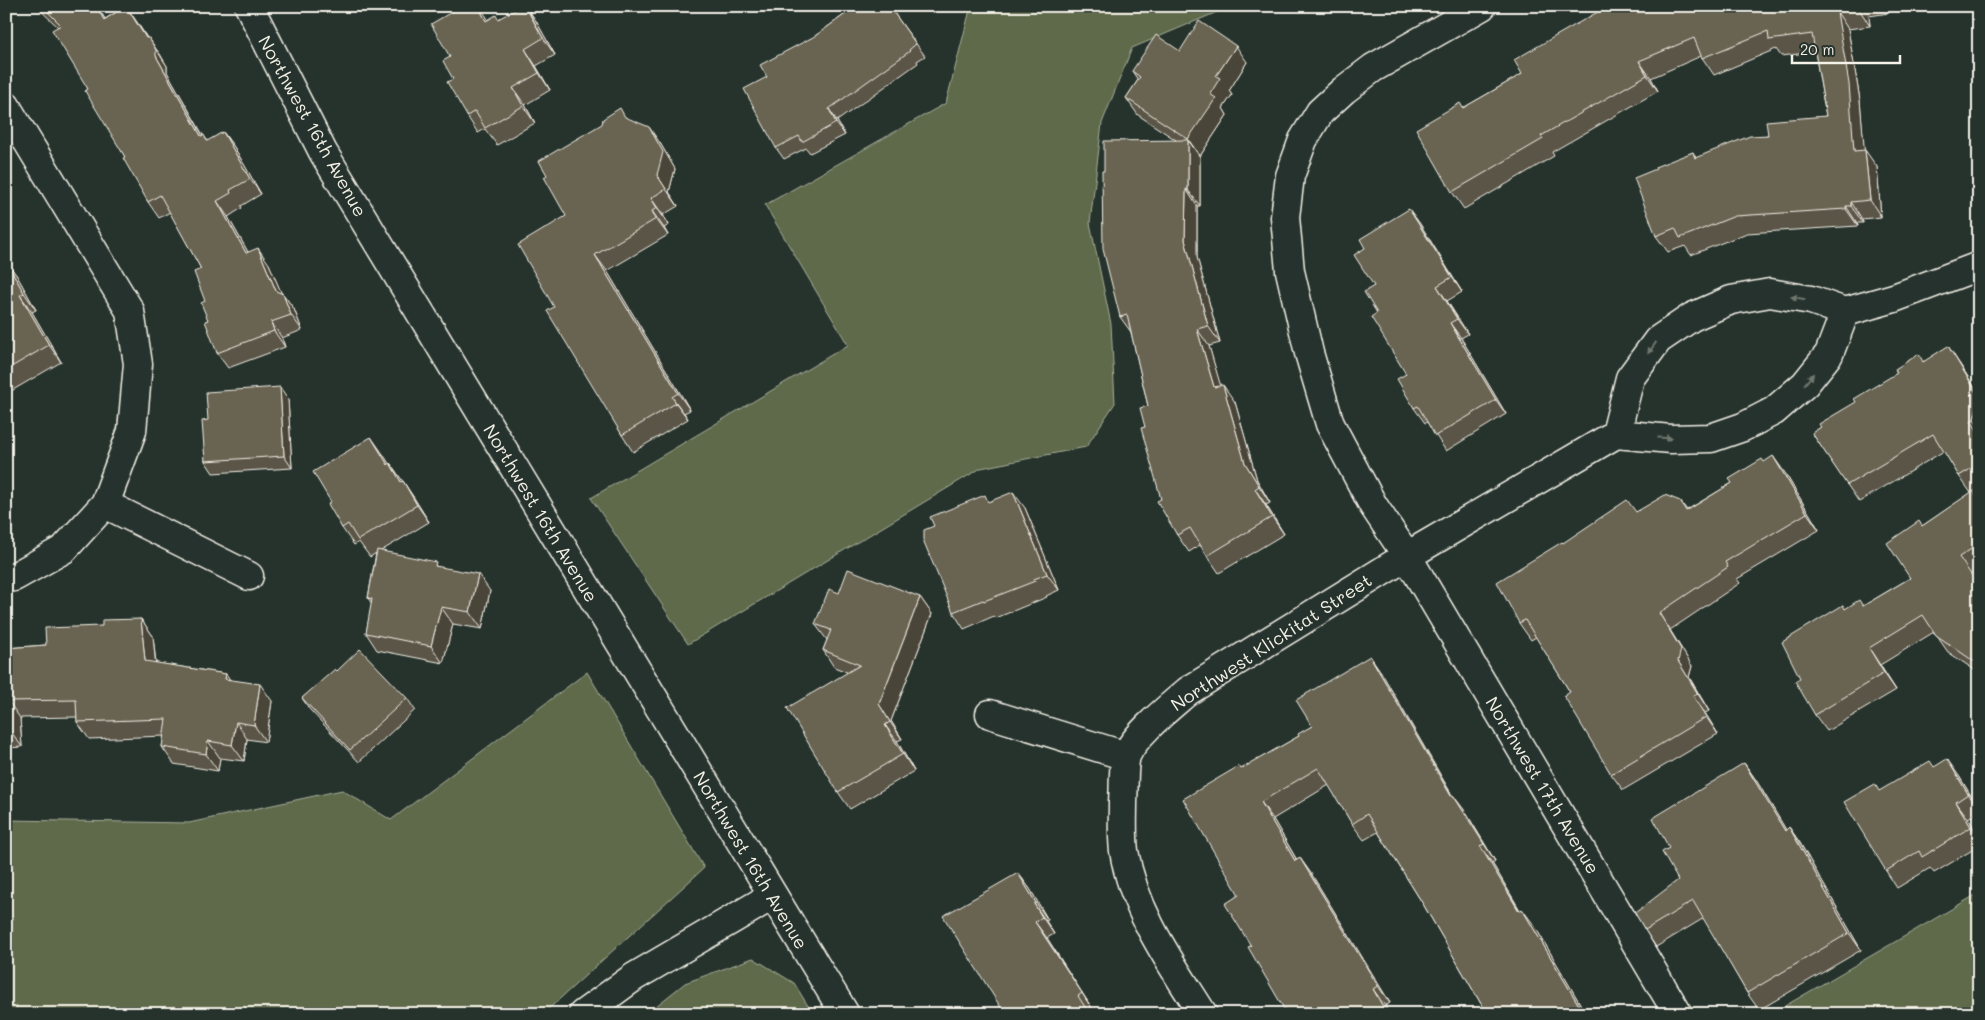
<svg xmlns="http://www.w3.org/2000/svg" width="1985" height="1020" font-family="Mali,sans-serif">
  <rect width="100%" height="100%" fill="#26332d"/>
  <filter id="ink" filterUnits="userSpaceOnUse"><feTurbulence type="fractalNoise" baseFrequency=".02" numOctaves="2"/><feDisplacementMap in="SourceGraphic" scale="10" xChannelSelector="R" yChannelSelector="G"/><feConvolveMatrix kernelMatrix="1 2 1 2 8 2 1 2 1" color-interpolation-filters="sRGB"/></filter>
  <g filter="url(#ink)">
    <path fill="#5e6b4c" stroke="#a9ae9a" d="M971,6H1235L1222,10L1132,48L1102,123L1090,223L1111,324L1115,403L1086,447L981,468L688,644L591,498L848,345L765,205L946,103Z
      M587,672L704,868L543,1014H6V820L189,823L342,790L391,820Z
      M1979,893V1014H1771Z
      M753,958L794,983L813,1014H646L685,983Z"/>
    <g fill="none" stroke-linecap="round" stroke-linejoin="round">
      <defs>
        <path id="minor" d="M1482,6L1373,68L1344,90L1320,112L1303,140L1290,176L1285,217L1290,271L1309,353L1330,424L1373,505L1407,556L1678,1014
          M6,106L130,311L138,364L132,431L105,504L64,549L14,577L6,578
          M1616,434L1630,378L1658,340L1692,317L1731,300L1770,293L1811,300L1845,312L1894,298L1979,266
          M105,504L249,576
          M990,714L1126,756
          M583,1014L634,977L772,896
          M1203,1014C1171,963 1134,912 1124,851C1122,835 1123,818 1123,802C1124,791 1123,766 1126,756C1134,735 1171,706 1188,691L1407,556L1616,434L1671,439L1711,438L1743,427L1774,411L1805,384L1829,354L1845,312"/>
        <path id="tertiary" d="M249,6L323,152L845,1014"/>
      </defs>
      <use href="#minor" stroke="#f4f1e8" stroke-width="31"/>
      <use href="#tertiary" stroke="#f4f1e8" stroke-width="31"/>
      <use href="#minor" stroke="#26332d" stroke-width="28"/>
      <use href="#tertiary" stroke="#26332d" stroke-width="28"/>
    </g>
    <path fill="#5a5546" stroke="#f4f1e8" d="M36,6H97L105,19L126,6L147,38L160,54L167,66V72L203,135L208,141L223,132L234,147L261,194L241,206L242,208L228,217L248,252L269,264L281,293L283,294L294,309L302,330L282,338L285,347L228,368L217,353L208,320L201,269L170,212L159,218L148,202L125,157L88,89L58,27Z
      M526,6L536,21L555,55L536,66L550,90L525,105L535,123L497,145L485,129L478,133L467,116L450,57L486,16L488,20L499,19Z
      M889,6L925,56L917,61L918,63L837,121L845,135L810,153L806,148L784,159L776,148L767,77L815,36L851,10Z
      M1608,6H1888L1889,13L1869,16L1870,26L1848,29L1860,100L1864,150L1877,167L1881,217L1862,219L1863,223H1857L1858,226L1747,233L1691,255L1685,246L1668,252L1656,236V169L1693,152L1696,158L1826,116L1815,52L1781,56L1776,49L1714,75L1701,56L1651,78L1658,91L1552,152L1554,156L1464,209L1452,192L1463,108L1522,74Z
      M1180,51L1247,62L1229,91L1232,95L1223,108L1227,115L1200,156L1199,155L1200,157V206H1197V257L1220,343L1209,346L1220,386L1235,402L1257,480L1270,503L1266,505L1284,534L1219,573L1200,545L1189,552L1177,535L1161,499L1145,427L1148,406L1131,332L1120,317L1104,171L1176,140L1138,115L1126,98L1138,80L1132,71Z
      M626,117L660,143L675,169L669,192L678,206L663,215L669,225L664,228L668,235L607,271L690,410L684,413L688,419L633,452L622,435L554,307L566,216Z
      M1409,209L1420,224L1462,292L1447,301L1468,334L1461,338L1506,414L1446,451L1427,422L1425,423L1414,408L1406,374L1377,313L1374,286L1365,248Z
      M6,261L17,276L36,310L32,312L61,362L6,394Z
      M1924,361L1959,363L1979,394V488L1973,492L1979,500V568L1971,574L1979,586V673L1948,652L1934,632L1880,665L1896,690L1827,731L1815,715L1845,609L1863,606L1910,578L1922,526L1971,493L1959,476L1944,451L1859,502L1812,433Z
      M288,399L292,468L213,473L205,461L208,420Z
      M371,437L389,464L390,463L414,498L429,522L381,551L439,567L490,591L482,629L453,624L443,663L377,650L366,633L372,604L368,598L376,553L370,557L359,542L354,545L342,528L331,502Z
      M1764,462L1785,473L1819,530L1737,579L1740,583L1670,630L1692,666L1689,677L1709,711L1705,713L1718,734L1623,790L1611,774L1570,692L1536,637L1531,640L1519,623L1563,543L1636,512L1680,501L1687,510L1732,483Z
      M990,501L1025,508L1059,590L1046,596L1047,597L996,618L994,616L964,629L953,612Z
      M839,593L920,597L932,614L891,721L902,739L897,741L914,771L850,809L838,792L847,672L834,667L823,650L827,640L815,624Z
      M141,619L153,636L156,663L226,674L230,680L272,701L266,742L247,739L244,761L220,758L218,771L174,764L162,747L164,736L89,739L77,722V717L20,718L22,747L6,748V648L46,645L102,626Z
      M1370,656L1381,672L1452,795L1465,811L1495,861L1492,863L1520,910L1534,925L1586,1014H1487L1423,904L1378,832L1364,840L1352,824L1329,785L1273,819L1297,860L1300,858L1312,875L1390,1003L1385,1006L1389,1014H1287L1251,946L1239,895L1242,769L1299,736L1312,726Z
      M337,671L407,698L415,710L359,762L310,710L302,698Z
      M1744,763L1756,780L1786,830L1789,827L1800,843L1861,950L1759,1010L1747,993L1704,918L1656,947L1645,930L1678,880L1669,848Z
      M1934,767L1959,776L1979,809V812L1968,818L1979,837V846L1934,873L1930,868L1897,888L1886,871L1880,791Z
      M1018,873L1030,889L1048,920L1046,921L1054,934L1047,938L1093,1010L1089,1013L1090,1014H1005Z"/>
    <path fill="#4a4539" stroke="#f4f1e8" d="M96,6H97L115,35L104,20Z
      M126,6L137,22L156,52L149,38L167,66V72L212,152L201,136L146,38Z
      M478,6H479L486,16L498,38L486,21Z
      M526,6L536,21L555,55L543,38Z
      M1858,6H1863L1869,16L1870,26L1859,9Z
      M1884,6H1888L1889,13Z
      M1837,12L1848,29L1860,100L1866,168L1854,151Z
      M1236,46L1247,62L1229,91L1232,95L1223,108L1227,115L1200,156L1188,139L1216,76Z
      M525,49L536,66L550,90L539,73Z
      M1639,61L1651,78L1658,91L1647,75Z
      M513,88L525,105L535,123L523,106Z
      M829,109L837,121L845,135L836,123Z
      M649,127L660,143L675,169L669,192L678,206L666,189L657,175Z
      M223,132L234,147L261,194L250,179Z
      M1188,140L1200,157V206L1188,190Z
      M1865,150L1877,167L1881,217L1870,200Z
      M1186,189L1197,206V257L1220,343L1208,326L1185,240Z
      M651,198L663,215L669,225L657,208Z
      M217,201L228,217L257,268L246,253Z
      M1851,202L1862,219L1863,223L1851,206Z
      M1846,206L1857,223L1858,226L1846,209Z
      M1409,209L1420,224L1462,292L1452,277Z
      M652,211L664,228L668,235L656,219Z
      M258,248L269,264L287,306L276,291Z
      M595,255L607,271L690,410L678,393Z
      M6,261L17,276L36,310L24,293Z
      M1437,286L1447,301L1468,334L1457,319Z
      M283,294L294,309L302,330L291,315Z
      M20,295L32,312L61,362L49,345Z
      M271,322L282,338L285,347L274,331Z
      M1450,323L1461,338L1506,414L1496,400Z
      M1197,329L1209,346L1226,404L1214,387Z
      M1948,346L1959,363L1979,394V396Z
      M1223,385L1235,402L1257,480L1270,503L1259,486L1245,463Z
      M280,387L288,399L292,468L284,456Z
      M672,397L684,413L688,419L676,403Z
      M1979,401V426L1974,419Z
      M371,437L383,454L400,481L388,465Z
      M1773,456L1785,473L1819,530L1807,513Z
      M390,463L402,480L413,499L401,482Z
      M403,481L414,498L429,522L417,505Z
      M1255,489L1266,505L1284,534L1272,517Z
      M1013,492L1025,508L1059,590L1047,574Z
      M478,574L490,591L482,629L470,612Z
      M920,597L932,614L891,721L902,739L890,722L879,704Z
      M441,607L453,624L443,663L431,646Z
      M1659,613L1670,630L1692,666L1689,677L1709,711L1698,694L1678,661Z
      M141,619L153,636L157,678L145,661Z
      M1869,648L1880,665L1896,690L1884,673Z
      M1370,656L1381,672L1462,813L1451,796Z
      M226,674L237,690L225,679Z
      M260,684L272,701L266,742L254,725Z
      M1693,696L1705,713L1718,734L1706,717Z
      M8,701L20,718L22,747L10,730Z
      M236,722L247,739L244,761L232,745Z
      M885,725L897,741L914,771L903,754Z
      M208,741L220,758L218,771L206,754Z
      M1947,759L1959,776L1979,809L1968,794Z
      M1744,763L1756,780L1797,848L1785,831Z
      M1453,795L1465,811L1495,861L1484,844Z
      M1261,802L1273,819L1307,878L1295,861Z
      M1956,802L1968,818L1979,838L1971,827Z
      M1789,827L1800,843L1861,950L1849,933Z
      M1480,846L1492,863L1530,928L1519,911Z
      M1300,858L1312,875L1390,1003L1378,986Z
      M1018,873L1030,889L1048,920L1036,903Z
      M1034,904L1046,921L1054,934L1042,917Z
      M1522,909L1534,925L1586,1014H1584Z
      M1035,922L1047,938L1093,1010L1082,993Z
      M1373,989L1385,1006L1389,1014H1387Z"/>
    <path fill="#696351" stroke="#f4f1e8" d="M42,6H96L104,20L126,6L146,38H149L156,50V56L201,136L204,135L207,141L223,132L250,179L230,190L231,193L217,201L246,253L258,248L276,291L283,294L291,315L271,322L274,331L217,353L205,321L208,320L201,303L205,301L194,272L201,269L160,195L148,202L123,158L125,157L85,91L88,89L52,30L61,25Z
      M462,6H478L486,21L496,15L498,19L522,6H525L543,38L525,49L539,73L513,88L523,106L485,128L475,111L467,116L447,82L453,79L443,61L450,57L431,24Z
      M849,6H889L916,44L909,50L910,51L829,109L836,123L802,142L799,136L776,148L744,89L767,77L760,65L815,36L851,10Z
      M1608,6H1858L1859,9L1837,12L1849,84L1854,151L1865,150L1870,200L1851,202V206H1846V209L1735,216L1680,238L1675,228L1656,236L1634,178L1656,169L1655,167L1693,152L1695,158L1750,136L1768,135L1766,121L1826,116L1812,34L1769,40L1768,31L1702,58L1694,38L1639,61L1647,75L1541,136L1543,139L1452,192L1416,129L1460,103L1463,108L1522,74L1514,60Z
      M1199,21L1236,46L1216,76L1220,78L1210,94L1216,98L1188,139L1126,98L1140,77L1132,71L1156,35L1180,51Z
      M620,108L625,117L649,127L663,152L657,175L666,189L651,198L657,208L652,211L656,219L595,255L678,393L672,397L676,403L622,435L547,311L554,307L518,245L566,216L544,177L547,175L539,161L602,124L603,119Z
      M1188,140V190L1186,189L1185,240L1208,326L1197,329L1214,387L1223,385L1245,463L1259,486L1255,489L1272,517L1207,556L1190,528L1177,535L1157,501L1161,499L1141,428L1145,427L1140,408L1148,406L1127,315L1120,317L1103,249L1102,171H1104V141Z
      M1409,209L1452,277L1437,286L1457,319L1450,323L1496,400L1435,436L1418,406L1414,408L1397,379L1406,374L1371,317L1377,313L1364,292L1374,286L1354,255L1365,248L1360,239Z
      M6,261L24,293L20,295L49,345L6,370Z
      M1948,346L1979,396V401L1974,419L1971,421L1979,433V464L1959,476L1933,434L1847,485L1812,433L1821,427L1819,424L1856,402L1854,399L1897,373L1895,369L1919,354L1923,362Z
      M280,387L284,456L205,461L202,421L208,420L206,392Z
      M371,437L388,465L390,463L401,482L403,481L417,505L358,540L348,524L342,528L328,504L331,502L313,472Z
      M1773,456L1807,513L1725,562L1728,567L1659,613L1681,649L1678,661L1698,694L1693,696L1706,717L1611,774L1564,696L1570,692L1525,620L1519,623L1497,582L1562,542L1563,543L1627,500L1636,512L1665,495L1680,501L1686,511L1732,483L1729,479L1762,459L1764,462Z
      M1973,491L1979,500V544L1959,557L1979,586V665L1936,635L1923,615L1869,648L1884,673L1815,715L1795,681L1800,678L1782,642L1843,605L1845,609L1859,600L1863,606L1910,578L1887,543L1919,521L1922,526Z
      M1013,492L1047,574L1034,579L1035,581L984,601L983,600L953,612L924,542V530L934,526L930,517L985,495L988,502Z
      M377,550L436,562L435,566L478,574L470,612L441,607L431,646L366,633L372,599L368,598Z
      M848,569L920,597L879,704L890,722L885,725L903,754L838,792L787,708L860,665L823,650L831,630L815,624L829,589L839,593Z
      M141,619L145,661L226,674L225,679L260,684L254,725L236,722L232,745L208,741L206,754L162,747L166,719L77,722L76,700L8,701L10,730L6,731V648L46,645L45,628L102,626V620Z
      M360,649L407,698L350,750L302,698L335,669L337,671Z
      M1370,656L1451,796L1453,795L1484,844L1480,846L1519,911L1522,909L1584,1014H1487L1423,904L1367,814L1352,824L1318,768L1261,802L1295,861L1300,858L1378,986L1373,989L1387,1014H1287L1248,947L1251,946L1225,904L1239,895L1183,799L1239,766L1241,769L1299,736L1298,734L1312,726L1296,700Z
      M1947,759L1968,794L1956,802L1971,827L1922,857L1919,851L1886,871L1844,802L1875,784L1879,791L1930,761L1934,767Z
      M1744,763L1785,831L1789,827L1849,933L1747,993L1693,901L1645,930L1635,913L1678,880L1662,852L1669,848L1653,818Z
      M1018,873L1036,903L1034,904L1042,917L1035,922L1082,993L1078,996L1087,1010L1085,1011L1087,1014H1005L943,916Z"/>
    <defs><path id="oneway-solid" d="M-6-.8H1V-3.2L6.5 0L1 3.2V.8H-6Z" transform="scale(1.25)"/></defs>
    <g fill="#6e766e">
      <use href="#oneway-solid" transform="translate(1798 298) rotate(-171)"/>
      <use href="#oneway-solid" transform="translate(1652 348) rotate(126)"/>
      <use href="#oneway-solid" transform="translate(1809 379) rotate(-50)"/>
      <use href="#oneway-solid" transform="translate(1665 438) rotate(4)"/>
    </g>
  </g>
  <g text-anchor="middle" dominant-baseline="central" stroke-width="4" stroke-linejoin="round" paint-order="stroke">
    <g font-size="18" fill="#f4f1e8" stroke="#26332d">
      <text transform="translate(313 126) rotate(61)">Northwest 16th Avenue</text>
      <text transform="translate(541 513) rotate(59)">Northwest 16th Avenue</text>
      <text transform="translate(1271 642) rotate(-33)">Northwest Klickitat Street</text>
      <text transform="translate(1543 785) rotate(59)">Northwest 17th Avenue</text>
      <text transform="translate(751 860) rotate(59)">Northwest 16th Avenue</text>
    </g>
  </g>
  <rect width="1985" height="1020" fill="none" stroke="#26332d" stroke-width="25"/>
  <rect x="12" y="12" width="1960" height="995" fill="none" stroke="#f4f1e8" stroke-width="2" filter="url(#ink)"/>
  <path d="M1792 55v8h108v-8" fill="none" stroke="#f4f1e8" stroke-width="2.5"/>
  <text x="1800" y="55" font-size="15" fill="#f4f1e8" stroke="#26332d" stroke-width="4" paint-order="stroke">20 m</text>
</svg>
